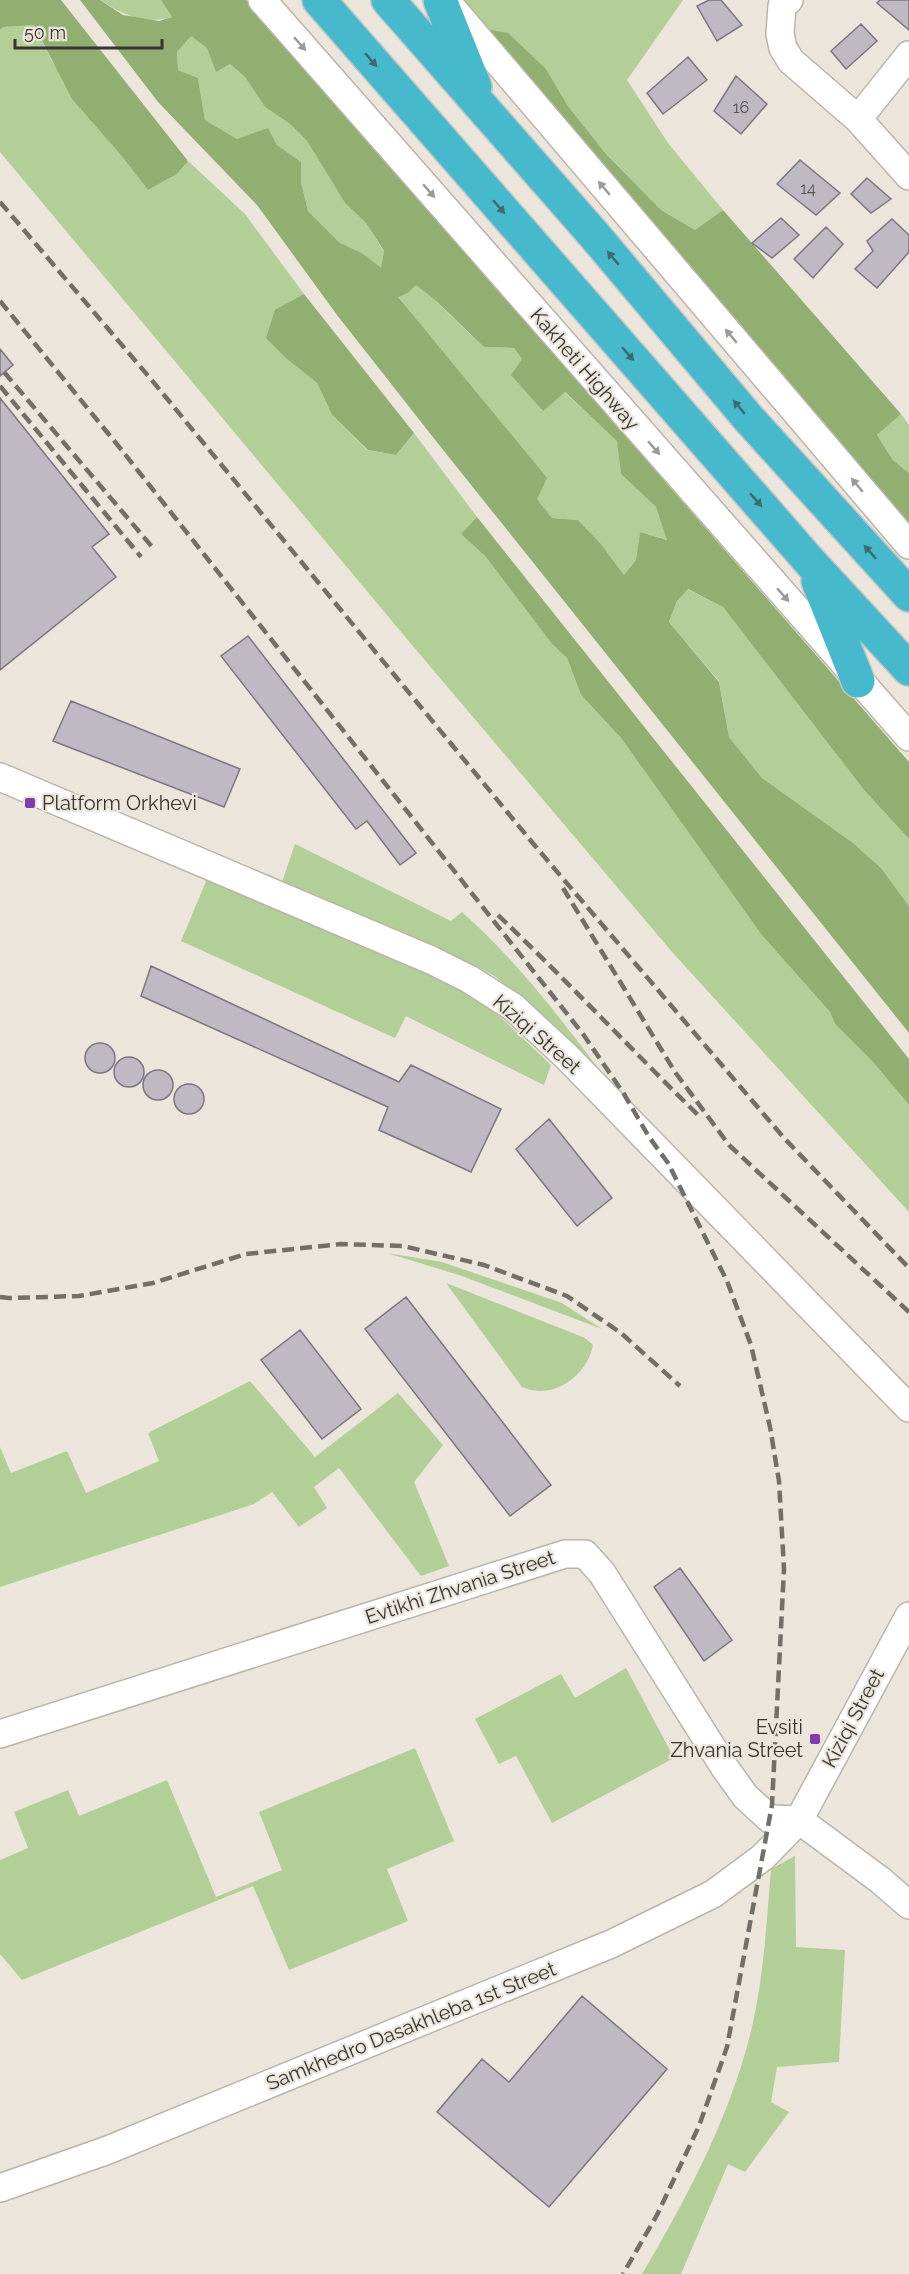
<svg xmlns="http://www.w3.org/2000/svg" width="909" height="2274" font-family="Raleway,sans-serif">
  <rect width="100%" height="100%" fill="#ebe5db"/>
  <path fill="#b2cf97" d="M100,0H161L172,17C143,25 124,15 100,0Z
    M456,0H683L627,80L668,143L723,210L695,230L661,210L606,154L568,106L546,69L481,28Z
    M34,25L52,61L148,190L177,174L188,161L245,214L304,294L294,300L287,359L317,383L332,415L367,450L396,455L414,433L477,517L461,534L486,557L552,644L567,658L581,695L621,738L761,934L830,1012L835,1024L873,1062L909,1105V1212L673,953L412,645L0,152V30L3,27Z
    M191,35L207,48L216,71L230,64L245,77L265,107L290,124L307,141L345,203L366,223L384,252L381,269L362,253L340,243L308,211L301,182V162L277,145L268,129L237,139L205,120L198,78L178,70L177,52Z
    M416,284C441,304 460,326 484,347L514,348L522,359L542,411L564,392L618,441L621,474L656,507L668,540L640,532L636,560L624,575L601,544L578,520L552,518L537,499L398,296L408,293Z
    M901,414L909,425V473L893,460L877,435Z
    M687,589L723,607L864,790L909,839V906L881,868L853,843L762,778L729,737L719,681L669,622L677,601Z
    M295,844L451,921L462,912C515,959 558,1015 601,1072L496,977L478,967L281,885Z
    M207,879L460,987L491,1008L551,1065L544,1085L406,1016L395,1038L181,941Z
    M387,1253L442,1262L562,1303L602,1329L462,1276Z
    M446,1283L585,1338L593,1345C587,1376 553,1401 522,1387Z
    M250,1381L315,1457L398,1393L443,1445L414,1482L449,1566L421,1576L339,1468L314,1487L327,1508L299,1527L272,1492L254,1504L0,1587V1447L11,1473L67,1451L86,1493L159,1461L148,1433Z
    M626,1668L674,1758L552,1823L516,1756L499,1764L475,1719L561,1674L575,1698Z
    M415,1748L454,1841L387,1869L408,1921L289,1970L253,1886L22,1980L0,1954V1860L28,1848L14,1812L68,1790L79,1816L167,1780L216,1897L282,1870L259,1812Z
    M795,1856L796,1947L845,1950L839,2062L777,2067L771,2102L789,2112L745,2172L728,2164L681,2274H642C684,2203 723,2130 746,2050C763,1992 766,1930 771,1869Z"/>
  <path fill="#90af71" fill-rule="evenodd" d="M0,0H61L188,161L177,174L148,190L121,155L72,99L34,25L3,27L0,30Z
    M80,0H100L123,15L159,21L172,17L161,0H246L909,762V839L864,790L723,607L688,589L677,601L669,622L719,682L729,737L762,778L853,843L881,868L909,906V1033L436,441L337,315L257,205L158,102ZM191,36L207,48L216,72L230,64L245,77L265,107L290,124L307,141L345,203L366,223L384,251L381,268L362,253L340,243L308,211L301,182V162L277,145L268,128L237,139L205,120L198,78L178,70L177,52ZM416,285C441,303 461,326 484,347L514,348L522,359L511,375L543,411L565,392L617,441L621,474L656,507L667,540L640,532L636,560L624,575L601,544L578,520L552,518L537,499L547,478L398,297L408,293Z
    M481,28L508,33L546,69L568,106L606,154L661,210L695,230L723,210L901,414L877,435L893,460L909,473V532Z
    M304,294L414,433L396,455L368,450L332,415L317,383L287,359L266,338L275,310Z
    M477,517L909,1059V1105L873,1062L835,1024L830,1012L761,934L621,738L581,695L567,658L552,644L486,557L461,534Z"/>
  <path fill="#beb9c3" stroke="#7b7680" stroke-width="1.5" d="M709,0H721L742,25L717,41L697,6Z
    M880,0H909V30L877,3Z
    M861,24L877,41L846,69L831,51Z
    M688,57L707,80L663,114L647,93Z
    M736,76L767,104L741,134L714,111Z
    M800,160L840,193L816,215L777,184Z
    M867,178L891,199L871,213L851,194Z
    M781,218L799,235L772,258L752,243Z
    M892,219L909,235V252L877,288L855,269L873,251L867,241Z
    M826,227L843,244L813,278L794,259Z
    M0,349L13,365L0,376Z
    M0,398L109,534L92,547L116,577L0,670Z
    M248,636L416,853L400,865L367,821L356,829L221,656Z
    M71,701L240,769L224,807L53,741Z
    M151,966L399,1082L411,1065L501,1109L471,1172L379,1130L388,1107L141,996Z
    M85 1058a15 15 0 1 1 30 0a15 15 0 1 1-30 0Z
    M114 1072a15 15 0 1 1 30 0a15 15 0 1 1-30 0Z
    M143 1085a15 15 0 1 1 30 0a15 15 0 1 1-30 0Z
    M174 1099a15 15 0 1 1 30 0a15 15 0 1 1-30 0Z
    M549,1119L612,1198L577,1226L516,1149Z
    M406,1297L551,1485L510,1516L365,1329Z
    M300,1330L361,1409L322,1439L261,1360Z
    M680,1568L732,1640L704,1661L654,1587Z
    M582,1996L667,2069L549,2207L437,2112L482,2059L509,2082Z"/>
  <g fill="none" stroke-linecap="round" stroke-linejoin="round">
    <defs>
      <path id="minor" d="M262,0L909,737
        M789,0L782,6L780,34L783,48L791,61L858,119L909,176
        M447,2L909,545
        M858,119L909,55
        M0,777L431,960L469,979L513,1007L566,1056L909,1408
        M0,1734L565,1554H585L602,1573L725,1768L745,1796L770,1819L799,1820
        M799,1820L880,1880L909,1905
        M0,2188L108,2150L611,1944L713,1894L763,1857L799,1820L909,1616"/>
      <path id="highway" d="M319,0L811,563L909,669
        M388,0L595,236L749,419L909,595
        M440,0L475,87
        M818,581L858,681"/>
    </defs>
    <use href="#minor" stroke="#bab4aa" stroke-width="30"/>
    <use href="#highway" stroke="#c7c6c5" stroke-width="36"/>
    <use href="#minor" stroke="#fff" stroke-width="27"/>
    <use href="#highway" stroke="#46bacc" stroke-width="33"/>
    <path stroke="#726e68" stroke-width="4.5" stroke-dasharray="12 6" stroke-linecap="butt" d="M0,202L150,378L536,847L784,1138L909,1268
      M0,301L120,448L583,1034L624,1094L649,1137L668,1163L727,1281L751,1345L770,1427L779,1481L784,1569L772,1805L727,2047L699,2126L657,2215L623,2274
      M4,372L153,548
      M0,386L141,557
      M563,888L675,1072L729,1145L909,1312
      M498,915C567,981 633,1051 701,1118
      M0,1297L9,1298L79,1296L153,1283L246,1254L341,1244L403,1246L484,1265L567,1296L621,1333L680,1386"/>
  </g>
  <defs><path id="oneway-solid" d="M-6-.8H1V-3.2L6.5 0L1 3.2V.8H-6Z" transform="scale(1.5)"/></defs>
  <g fill="#9b9a98">
    <use href="#oneway-solid" transform="translate(300 44) rotate(49)"/>
    <use href="#oneway-solid" transform="translate(604 188) rotate(-130)"/>
    <use href="#oneway-solid" transform="translate(429 191) rotate(49)"/>
    <use href="#oneway-solid" transform="translate(731 336) rotate(-130)"/>
    <use href="#oneway-solid" transform="translate(654 448) rotate(49)"/>
    <use href="#oneway-solid" transform="translate(857 485) rotate(-130)"/>
    <use href="#oneway-solid" transform="translate(783 595) rotate(49)"/>
  </g>
  <g fill="#3d6a6e">
    <use href="#oneway-solid" transform="translate(371 60) rotate(49)"/>
    <use href="#oneway-solid" transform="translate(499 207) rotate(49)"/>
    <use href="#oneway-solid" transform="translate(613 258) rotate(-130)"/>
    <use href="#oneway-solid" transform="translate(628 354) rotate(49)"/>
    <use href="#oneway-solid" transform="translate(739 407) rotate(-130)"/>
    <use href="#oneway-solid" transform="translate(756 500) rotate(49)"/>
    <use href="#oneway-solid" transform="translate(870 552) rotate(-132)"/>
  </g>
  <g fill="#823bae" stroke="#ebe5db" stroke-width="2">
    <rect x="24" y="797" width="12" height="12" rx="3"/>
    <rect x="809" y="1733" width="12" height="12" rx="3"/>
  </g>
  <g text-anchor="middle" dominant-baseline="central" stroke-width="4.5" stroke-linejoin="round" paint-order="stroke">
    <g font-size="16" fill="#595555">
      <text x="741" y="107">16</text>
      <text x="808" y="188">14</text>
    </g>
    <g font-size="20" fill="#373430" stroke="#ebe5db">
      <text transform="translate(585 369) rotate(49)">Kakheti Highway</text>
      <text transform="translate(537 1034) rotate(41)">Kiziqi Street</text>
      <text transform="translate(460 1587) rotate(-18)">Evtikhi Zhvania Street</text>
      <text transform="translate(853 1718) rotate(-62)">Kiziqi Street</text>
      <text transform="translate(411 2026) rotate(-22)">Samkhedro Dasakhleba 1st Street</text>
    </g>
    <g font-size="20" fill="#373430" stroke="#ebe5db" text-anchor="start">
      <text x="42" y="803">Platform Orkhevi</text>
      <text x="803" y="1727" text-anchor="end">Evsiti<tspan x="803" dy="23">Zhvania Street</tspan></text>
    </g>
  </g>
  <path d="M15 39v9h147v-9" fill="none" stroke="#373430" stroke-width="3"/>
  <text x="24" y="39" font-size="18" fill="#373430" stroke="#ebe5db" stroke-width="4.5" paint-order="stroke">50 m</text>
</svg>
